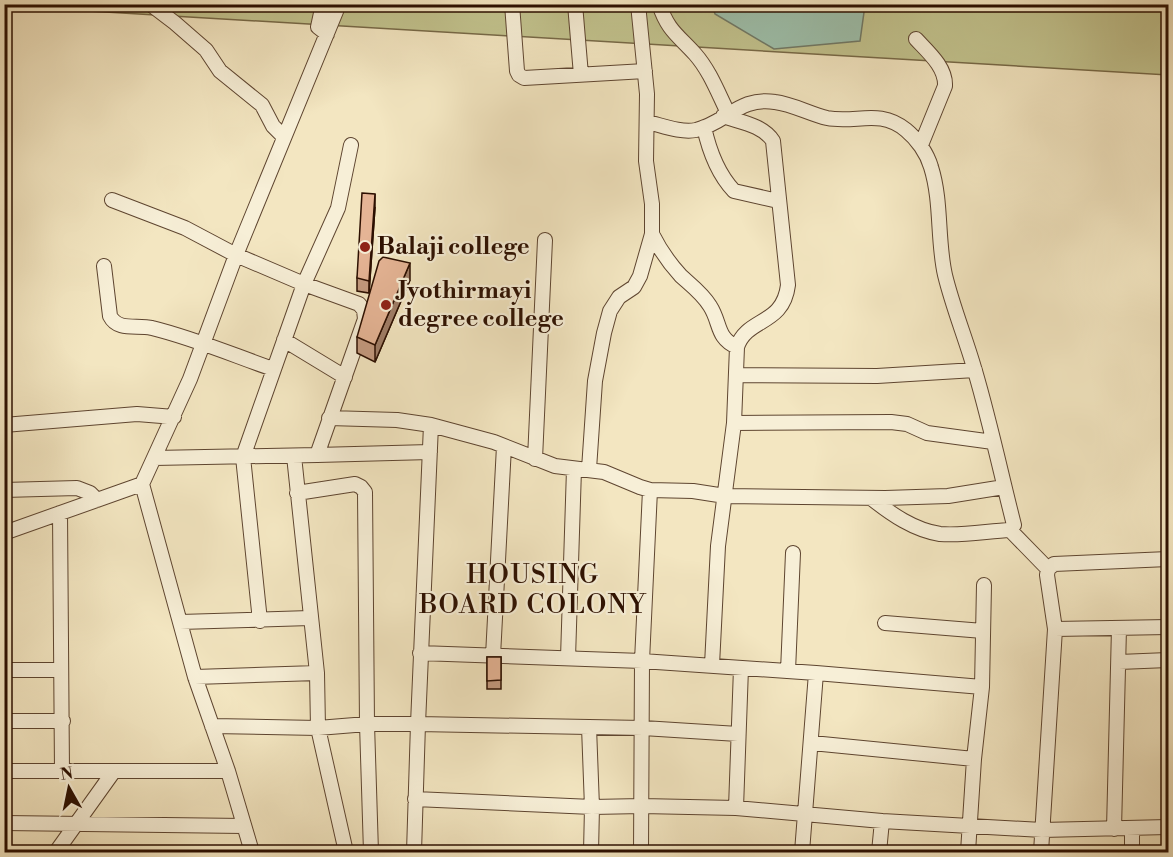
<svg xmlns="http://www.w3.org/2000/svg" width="1173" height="857" font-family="'Libre Bodoni',serif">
  <rect width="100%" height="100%" fill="#f3e6c1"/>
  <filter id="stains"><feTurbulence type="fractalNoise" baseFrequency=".00333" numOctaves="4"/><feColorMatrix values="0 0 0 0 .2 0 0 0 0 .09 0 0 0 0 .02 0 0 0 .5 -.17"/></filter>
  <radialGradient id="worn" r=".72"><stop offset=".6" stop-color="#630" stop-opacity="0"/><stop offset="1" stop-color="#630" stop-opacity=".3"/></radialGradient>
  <path fill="#c2c38e" stroke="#776947" stroke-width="1.5" d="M4,5H1168V75L5,6Z"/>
  <path fill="#9dc0ac" stroke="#707967" stroke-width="1.5" d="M712,5V4L865,5L860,41L774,49L715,14Z"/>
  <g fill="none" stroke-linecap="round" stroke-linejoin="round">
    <defs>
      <path id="minor" d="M150,4L175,23L206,50L220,71L262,105L273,126L284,137
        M323,4L318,27L327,34
        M512,4L517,71L519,75L524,78L645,71
        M575,4L581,75
        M659,4C668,31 678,35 695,54C710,71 718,93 728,113
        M916,39C928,52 946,67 945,86L921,145
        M647,122C661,125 680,133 696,130C726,123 740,96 775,102C792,104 810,114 827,118C856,124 879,108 906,130C917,139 927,153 931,167C942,202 937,240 945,275C953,308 966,339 975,371C990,422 1001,474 1014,525L1010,530C988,531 963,536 940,534C914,530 891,514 871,498
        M704,127C709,150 717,173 734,191L778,201
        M112,200L185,228L236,255L304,284L359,304L364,310L365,319L317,455L154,458
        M652,234C660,250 669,263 681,276C691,285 703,294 710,306C721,323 716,338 737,347
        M104,266L110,316C118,332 138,324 152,328C193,338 233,355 273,369
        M284,340L345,377
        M736,375L877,376L975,370
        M329,418L397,420L431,425L494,442L555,466L604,472L640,487L650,490L693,491L725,496L885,498L948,496L1004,487
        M734,423L891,422L907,424L927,433L993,442
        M4,425L137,414L174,417
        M317,455L430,452
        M294,456L317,673L318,728L346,852
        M535,459L545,240
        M589,469L595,381L604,333L610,311L619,297L634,287L640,276L652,234V204L646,161L647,94L638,4
        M142,484L195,677L228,771L252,852
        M4,490L77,488L90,493L97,500
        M650,490L642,661L816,673
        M297,493L355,484L361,487L365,492L367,724L371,852
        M60,513L62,771
        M1010,530L1048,569
        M4,533L142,484L190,379L236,255L339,4
        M1168,559L1054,564L1048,569L1047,575L1055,629L1168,627
        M260,621L243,457L304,284L338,208L351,145
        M180,622L310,618
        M885,623L983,631
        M420,653L642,661L641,852
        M493,656L504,446
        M568,658L574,469
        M1119,662L1168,660
        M712,665L718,546L734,423L737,347C747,317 783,326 788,285L773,141C763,125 740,122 723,116
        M4,670H61
        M788,671L793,553
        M195,677L317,673
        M982,687L984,585
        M4,721H63
        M212,726L318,728L367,724H418L431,425
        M589,727L592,807L591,852
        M812,743L974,759
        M4,771H228
        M415,799L592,807L642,806L736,808L882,821L1042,830L1168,827
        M736,808L741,668
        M4,823L244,826
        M1132,828V852
        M1114,829L1119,628
        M56,852L114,771
        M414,852L418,724L643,728L738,734
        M802,852L816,673L982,687L974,759L968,852
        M879,852L882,821
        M1041,852L1055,629"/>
    </defs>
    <use href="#minor" stroke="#5e4530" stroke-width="16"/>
    <use href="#minor" stroke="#f7efd7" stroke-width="14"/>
  </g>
  <path fill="#c59b80" stroke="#2c0f00" stroke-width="1.5" d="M375,207L369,293L357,291V278Z
    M410,280L375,362L357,353V337Z
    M487,657H501V689H487Z"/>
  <path fill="#a07e68" stroke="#2c0f00" stroke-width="1.5" d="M375,194V207L369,293V281Z
    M410,263V280L375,362V345Z"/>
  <path fill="#e5b495" stroke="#2c0f00" stroke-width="1.5" d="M362,193L375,194L369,281L357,278Z
    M383,257L410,263L375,345L357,337L379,261Z
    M487,657H501V680L487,681Z"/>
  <g fill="#8f2418" stroke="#f7efd7" stroke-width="2">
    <circle cx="365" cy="247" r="6"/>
    <circle cx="386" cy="305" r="6"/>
  </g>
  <g text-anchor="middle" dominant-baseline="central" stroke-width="4.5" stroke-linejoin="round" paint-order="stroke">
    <g font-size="24" font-weight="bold" fill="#2c0f00" stroke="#f7efd7" text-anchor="start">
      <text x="377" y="247">Balaji college</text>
      <text x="398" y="291">Jyothirmayi<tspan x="398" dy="28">degree college</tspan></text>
    </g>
    <g font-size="26" letter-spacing="1.5" fill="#2c0f00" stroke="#f7efd7">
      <text x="533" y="575">HOUSING<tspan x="533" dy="30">BOARD COLONY</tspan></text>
    </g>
  </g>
  <rect width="1173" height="857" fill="none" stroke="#f3e6c1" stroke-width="24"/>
  <rect x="6" y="6" width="1161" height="845" fill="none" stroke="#2c0f00" stroke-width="3"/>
  <rect x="12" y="12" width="1149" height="833" fill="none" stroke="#2c0f00" stroke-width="1.5"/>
  <g transform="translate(69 788) rotate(351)" stroke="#f7efd7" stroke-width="4.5" paint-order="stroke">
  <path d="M0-4.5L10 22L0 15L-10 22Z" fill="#2c0f00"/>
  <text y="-9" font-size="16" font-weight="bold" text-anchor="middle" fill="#2c0f00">N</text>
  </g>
  <rect width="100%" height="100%" filter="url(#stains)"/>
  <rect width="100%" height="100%" fill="url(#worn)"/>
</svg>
